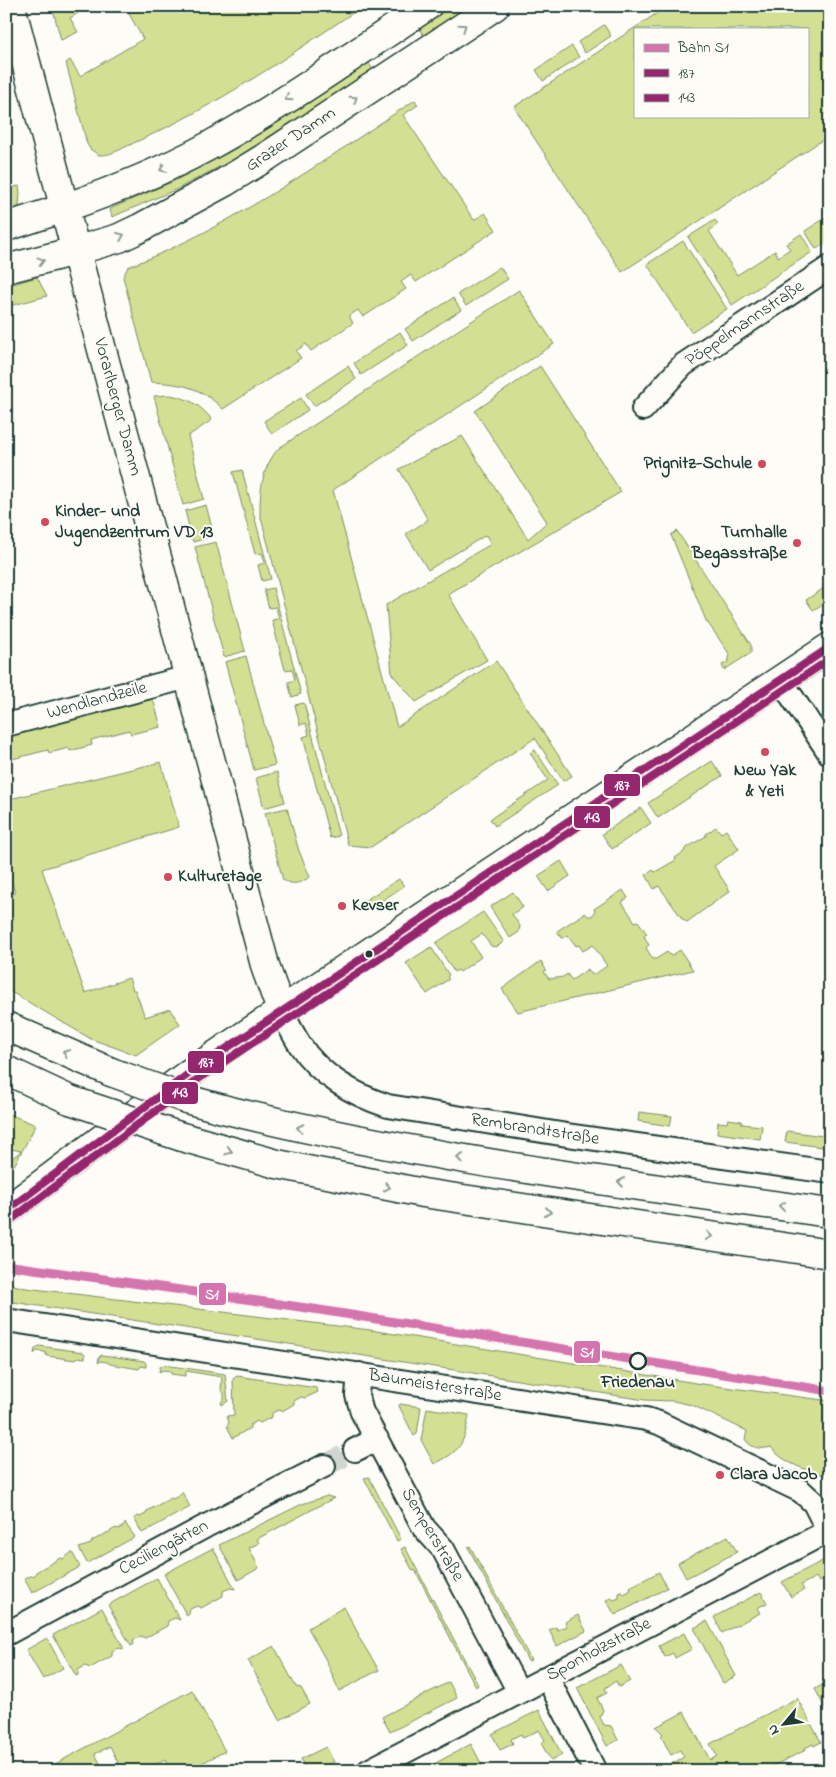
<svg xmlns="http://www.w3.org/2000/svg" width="836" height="1777" font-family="'Indie Flower',sans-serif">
  <rect width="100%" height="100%" fill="#fdfcf7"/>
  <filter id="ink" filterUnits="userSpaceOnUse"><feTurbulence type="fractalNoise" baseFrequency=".02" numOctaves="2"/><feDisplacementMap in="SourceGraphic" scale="10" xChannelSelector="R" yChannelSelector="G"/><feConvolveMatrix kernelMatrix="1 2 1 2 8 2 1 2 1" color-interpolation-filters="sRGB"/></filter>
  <g filter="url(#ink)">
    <path fill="#d3e093" stroke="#798e64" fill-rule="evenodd" d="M52,6H90L70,18L78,32L61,40Z
      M133,6H333L338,13L349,6H354L357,10C286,58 216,106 138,141C126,146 112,156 99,155L90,149L87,144L66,63L70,60L80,76L143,39L127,10Z
      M453,6H469L424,36L419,28Z
      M668,6H830V135L622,272L514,107ZM635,29H807V116H635Z
      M604,25L611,36L585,53L578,42Z
      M572,46L579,57L543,81L536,70Z
      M368,62L373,70L236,158L177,189L112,217L110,209L174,181L238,147Z
      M415,100L418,105L403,115L474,220L485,213L496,230L416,282L411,275L401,282L406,289L363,317L358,310L349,316L353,323L311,351L306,344L296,351L301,358L223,409C199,386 183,384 151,382L123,277L128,267C233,226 322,162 415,100Z
      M19,186L20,193L19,207L6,211V189Z
      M830,215V241L816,249L805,231Z
      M715,220L718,224L709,231L737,275L775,251L778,257L790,249L786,244L801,234L812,252L732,305L688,237Z
      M683,241L727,309L691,332L647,264Z
      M500,267L508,279L466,306L458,294Z
      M37,277L47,296L6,307V286Z
      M519,290L554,344L333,490L397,727L496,661L572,776L563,781L535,738L371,847L348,845L260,514C260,489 262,467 279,448Z
      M453,298L461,310L413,341L405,329Z
      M400,332L408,345L361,375L354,363Z
      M348,366L356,379L314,406L306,394Z
      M540,366L621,492L448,594L487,660L416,702L392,674L386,605L491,544L486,535L428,570L406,534L428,520L399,469L462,436L528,539L547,522L475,411Z
      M170,395C188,398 201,405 212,420L188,436L204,499L183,505L154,396Z
      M301,398L308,410L272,434L264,421Z
      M242,470L271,579L262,581L258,565L265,563L262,553L255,554L233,472Z
      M206,505L214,536L193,542L185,511Z
      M677,531L751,645V653L724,670L722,665L728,662L730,655L708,623H707L671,535Z
      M216,542L245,651L224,657L195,547Z
      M830,584V600L813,610L806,600Z
      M273,588L301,694L292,697L288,682L295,680L292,669L285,670L272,620L279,619L276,607L269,608L264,590Z
      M246,656L275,765L254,770L225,662Z
      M153,699L161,727L131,734L129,730L91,740L92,745L70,751L69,748L49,753L48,750L8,760V764H6V737Z
      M304,703L339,836L330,838L303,737L309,735L306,723L300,725L295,705Z
      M535,750L558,785L495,826L490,819L548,780L530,753Z
      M712,761L722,776L658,818L648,803Z
      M161,762L179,827L42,869L85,993L129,978L133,990H135L145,1017L170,1009L180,1024L136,1055L91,1039L6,989V896L15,893L6,863V800Z
      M277,772L285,802L264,808L256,778Z
      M287,808L299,851L310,877C300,883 294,886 283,880L265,813Z
      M641,808L651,823L612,849L602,834Z
      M716,827L721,833L726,830L739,849L714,866L730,891L687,922L683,920L659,886L654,889L646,875L653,870L655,872L676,860L675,858L684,852L685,849L706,836V834Z
      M561,861L570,876L548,891L538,876Z
      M399,879L404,886L369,909L364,901Z
      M623,890L628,898L622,902L635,922L638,921L647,934L644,936L649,945L646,948L653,959H656L667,952L671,956L680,950L693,970L518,1012L502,989L541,961L546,970L544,972L549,979L563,977L567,974L572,980L588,969L591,974H595L607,966L593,945L583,951L579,945L576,946L568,935L562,938L557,931L585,913L588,916H592L595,912L594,909Z
      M513,892L523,907L512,914L520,926L519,932L510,938L490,907Z
      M483,912L504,942L496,947L491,946L482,934L471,941L481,957L460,972L458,970L454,972L436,943Z
      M431,947L449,975L447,977L449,979L427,994L406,963Z
      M639,1112L672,1116L670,1126L638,1121Z
      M6,1113L36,1125L15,1164L6,1173V1163L21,1151L6,1148Z
      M728,1119L742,1121V1124L762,1126L760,1139L717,1133L718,1122L727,1123Z
      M787,1131L830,1137V1148L785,1142Z
      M6,1275L13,1285L26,1288L370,1330L702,1384L830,1401V1476C811,1472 783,1464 771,1447C761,1450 750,1448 745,1439L747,1431L692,1405L673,1401L645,1400L225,1334L6,1301Z
      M39,1346L83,1352L85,1354V1358L78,1357L75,1360L47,1356L45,1352L37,1351L34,1354L35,1349Z
      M102,1355L144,1361L146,1363V1367L141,1366L139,1369L110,1364L107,1362L101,1361L98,1363L99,1357Z
      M164,1365L225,1374L228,1401L222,1405L221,1402L224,1400V1393L221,1390L222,1377L186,1371L185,1376L171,1374L170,1371L163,1370L159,1372L160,1367Z
      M237,1376L316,1388L318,1392L305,1398L301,1397L294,1401V1404L282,1411L278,1410L272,1413V1417L260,1423L257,1421L250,1425V1428L233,1438L227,1426L229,1423L227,1416L234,1415L233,1379Z
      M400,1404L421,1407L417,1434L414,1436L399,1406Z
      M427,1408L469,1415C464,1444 461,1451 434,1464L421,1440Z
      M369,1477L401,1539L397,1541L364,1478Z
      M182,1492L190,1507L142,1533L134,1518L138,1516L140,1517L146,1514L147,1511L171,1498L173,1499L180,1495Z
      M327,1496L334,1498L257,1539L259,1543L249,1548L259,1568L238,1580L219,1545L302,1504Z
      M125,1523L135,1537L87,1563L79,1548L91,1544L92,1541L116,1528L119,1529L125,1525Z
      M728,1536L737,1552L686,1578L678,1563Z
      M470,1546L531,1660L528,1661L468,1547Z
      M405,1547L478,1685L476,1687L415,1570L413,1571L401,1549Z
      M213,1548L235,1589L230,1588L223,1591V1596L201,1608L197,1606L190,1609L189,1614L187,1616L164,1574Z
      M72,1552L80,1567L32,1593L24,1578L35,1575L36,1572L60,1558L63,1559Z
      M824,1560L830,1572V1577L819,1582L816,1577L801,1585L804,1590L791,1597L782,1582Z
      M659,1572L667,1588L615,1615L606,1600L611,1598L614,1600L619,1598V1593L622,1592L624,1594L631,1590L630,1587Z
      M157,1578L180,1620L175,1618L168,1621L167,1626L145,1638L141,1636L134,1640L133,1645L131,1646L108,1605Z
      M761,1592L767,1603L757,1608L760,1613L722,1633L714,1617Z
      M344,1607L359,1635L358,1636L379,1670L339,1691L327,1662L308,1628Z
      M102,1608L124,1649L119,1648L112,1651V1656L90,1668L85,1666L78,1670V1675L76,1676L53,1635Z
      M578,1615L586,1631L557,1646L549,1630L556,1627L558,1630L567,1626L565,1622Z
      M707,1621L736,1676L723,1683L694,1628Z
      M684,1633L692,1649L675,1658L673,1653L665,1657L659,1646Z
      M47,1638L63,1668L43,1679L26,1650Z
      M274,1646L296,1687L301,1688L310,1704L280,1720L248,1660Z
      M621,1665L630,1681L619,1687L616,1681L605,1688L607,1693L597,1698L603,1710L600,1717L604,1725L611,1726L618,1740L607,1746L577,1688Z
      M830,1681V1717L815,1689Z
      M449,1682L457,1698L390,1732L382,1717Z
      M192,1690L225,1751L187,1771H171L165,1760L155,1765L157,1771H122L110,1746L95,1754L104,1771H47L46,1769Z
      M797,1698L821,1742L814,1746L813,1744L805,1748L806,1750L762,1771H674L671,1764L684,1757L680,1750L671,1755L661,1736L663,1734L656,1727L684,1712L710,1760L717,1756L710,1744Z
      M539,1710L562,1755L551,1761L541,1743L545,1740L539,1730L523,1738L521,1734L511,1739L513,1744L500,1750L492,1734Z
      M471,1744L485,1771H421Z
      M326,1747L334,1762L316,1771H306L301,1759Z"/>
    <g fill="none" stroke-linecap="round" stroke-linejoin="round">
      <path stroke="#d1d6d0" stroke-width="22" stroke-dasharray="22 11" stroke-linecap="butt" d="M324,1466L355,1450"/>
      <defs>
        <path id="street" d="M643,409L683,365L830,267
          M780,679L830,754
          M6,725L188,677
          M281,1010C287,1022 293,1034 300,1045C319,1075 354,1095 388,1106L567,1135L830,1172
          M6,1320L646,1419L659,1423L801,1491L814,1503L828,1531
          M359,1374L357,1395L362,1412L424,1528L443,1549L519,1692
          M355,1450L377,1439
          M6,1634L206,1526L324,1466
          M547,1677L595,1771
          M368,1771L830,1530"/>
        <path id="secondary" d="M11,6L266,969L281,1010
          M64,208C113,191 161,172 207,147C283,105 355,54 427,6
          M75,251L119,238L140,228L225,182L266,157L495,6
          M6,1211L191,1072L248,1033L830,647"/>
        <path id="highway" d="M6,227L64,208
          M6,269L75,251
          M6,1026L111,1072
          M6,1070L70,1100
          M223,1109C422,1159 627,1184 830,1213
          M182,1137L277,1164L423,1193L830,1254"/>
      </defs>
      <use href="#street" stroke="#1f3d34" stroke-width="26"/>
      <use href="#secondary" stroke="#1f3d34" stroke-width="31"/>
      <use href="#highway" stroke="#1f3d34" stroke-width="31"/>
      <use href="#street" stroke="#fdfcf7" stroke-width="22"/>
      <use href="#secondary" stroke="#fdfcf7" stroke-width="28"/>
      <use href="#highway" stroke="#fdfcf7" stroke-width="28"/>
      <defs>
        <path id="highway-bridge" d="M111,1072L186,1099L223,1109
          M70,1100L182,1137"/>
      </defs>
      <use href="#highway-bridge" stroke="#1f3d34" stroke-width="31" stroke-linecap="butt"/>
      <use href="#highway-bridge" stroke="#fdfcf7" stroke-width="28"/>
      <defs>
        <path id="bus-1" d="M6,1211L191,1072L830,647"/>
        <path id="bus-2" d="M12,1219L197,1080L830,659"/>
      </defs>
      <use href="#bus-1" stroke="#fdfcf7" stroke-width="11"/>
      <use href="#bus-2" stroke="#fdfcf7" stroke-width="11"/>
      <use href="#bus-1" stroke="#95276e" stroke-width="8"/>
      <use href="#bus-2" stroke="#95276e" stroke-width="8"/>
      <defs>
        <path id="rail-1" d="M6,1265L307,1308L830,1391"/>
      </defs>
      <use href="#rail-1" stroke="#fdfcf7" stroke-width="12"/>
      <use href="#rail-1" stroke="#d474ae" stroke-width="9"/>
    </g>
    <defs><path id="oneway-chevron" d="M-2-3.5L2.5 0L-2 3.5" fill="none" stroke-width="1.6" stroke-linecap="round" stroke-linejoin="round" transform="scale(1.25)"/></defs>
    <g stroke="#8e9c96">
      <use href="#oneway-chevron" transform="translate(463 27) rotate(-34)"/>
      <use href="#oneway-chevron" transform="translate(288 98) rotate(147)"/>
      <use href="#oneway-chevron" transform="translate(354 99) rotate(-33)"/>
      <use href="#oneway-chevron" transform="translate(163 169) rotate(155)"/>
      <use href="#oneway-chevron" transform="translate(121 236) rotate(-22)"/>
      <use href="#oneway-chevron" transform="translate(41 261) rotate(-15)"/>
      <use href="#oneway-chevron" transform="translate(66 1053) rotate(-157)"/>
      <use href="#oneway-chevron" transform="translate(300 1128) rotate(-168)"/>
      <use href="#oneway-chevron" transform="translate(229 1151) rotate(16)"/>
      <use href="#oneway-chevron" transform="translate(460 1158) rotate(-171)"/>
      <use href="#oneway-chevron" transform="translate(621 1182) rotate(-171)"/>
      <use href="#oneway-chevron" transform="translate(387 1187) rotate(11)"/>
      <use href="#oneway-chevron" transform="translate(782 1206) rotate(-172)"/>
      <use href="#oneway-chevron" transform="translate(548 1212) rotate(8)"/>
      <use href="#oneway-chevron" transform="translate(709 1236) rotate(8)"/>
    </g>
  </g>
  <g fill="#d1495b" stroke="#fdfcf7" stroke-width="2">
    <circle cx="762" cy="464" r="5"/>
    <circle cx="45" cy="522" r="5"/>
    <circle cx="797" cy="543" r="5"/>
    <circle cx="765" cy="752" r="5"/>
    <circle cx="168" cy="877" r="5"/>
    <circle cx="342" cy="906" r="5"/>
    <circle cx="720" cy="1475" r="5"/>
  </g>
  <circle fill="#1f3d34" stroke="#fdfcf7" stroke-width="2" cx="369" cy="954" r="4.5"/>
  <circle fill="#fdfcf7" stroke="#1f3d34" stroke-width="2.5" cx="638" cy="1361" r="8"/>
  <g text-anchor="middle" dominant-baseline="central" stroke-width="4" stroke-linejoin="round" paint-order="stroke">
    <g font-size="18" fill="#1f3d34" stroke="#fdfcf7">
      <text transform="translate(291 140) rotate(-33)">Grazer Damm</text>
      <text transform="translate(745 324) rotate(-34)">Pöppelmannstraße</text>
      <text transform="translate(117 407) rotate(75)">Vorarlberger Damm</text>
      <text transform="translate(97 701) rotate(-15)">Wendlandzeile</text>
      <text transform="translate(535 1130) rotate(9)">Rembrandtstraße</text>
      <text transform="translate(435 1386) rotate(9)">Baumeisterstraße</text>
      <text transform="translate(432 1535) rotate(59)">Semperstraße</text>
      <text transform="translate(164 1548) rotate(-28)">Ceciliengärten</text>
      <text transform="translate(599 1650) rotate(-28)">Sponholzstraße</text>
    </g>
    <g font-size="18" font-weight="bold" fill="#1f3d34" stroke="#fdfcf7" text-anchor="start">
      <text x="752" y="464" text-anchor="end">Prignitz-Schule</text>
      <text x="55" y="512">Kinder- und<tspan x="55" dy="21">Jugendzentrum VD 13</tspan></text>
      <text x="787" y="533" text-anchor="end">Turnhalle<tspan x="787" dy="21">Begasstraße</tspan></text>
      <text x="765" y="771" text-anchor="middle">New Yak<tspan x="765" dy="21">&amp; Yeti</tspan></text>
      <text x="178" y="877">Kulturetage</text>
      <text x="352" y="906">Kevser</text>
      <text x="730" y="1475">Clara Jacob</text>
    </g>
    <g font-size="18" font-weight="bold" fill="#1f3d34" stroke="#fdfcf7">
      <text x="638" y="1383">Friedenau</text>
    </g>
  </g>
  <g stroke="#fdfcf7" stroke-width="2">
    <rect x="603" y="773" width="38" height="24" rx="5" fill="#95276e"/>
    <rect x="573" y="805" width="38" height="24" rx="5" fill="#95276e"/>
    <rect x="187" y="1050" width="38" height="24" rx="5" fill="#95276e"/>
    <rect x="161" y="1081" width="38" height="24" rx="5" fill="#95276e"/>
    <rect x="198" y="1282" width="29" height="24" rx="5" fill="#d474ae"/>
    <rect x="573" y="1340" width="28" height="24" rx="5" fill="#d474ae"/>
  </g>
  <g font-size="14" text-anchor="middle" font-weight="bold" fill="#fff">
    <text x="622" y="790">187</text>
    <text x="592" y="822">143</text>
    <text x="206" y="1067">187</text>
    <text x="180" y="1097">143</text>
    <text x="212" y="1299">S1</text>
    <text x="587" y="1357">S1</text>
  </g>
  <rect width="836" height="1777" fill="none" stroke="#fdfcf7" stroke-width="25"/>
  <rect x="12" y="12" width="811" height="1752" fill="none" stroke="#1f3d34" stroke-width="2" filter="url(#ink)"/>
  <rect x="634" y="28" width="175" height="90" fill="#fdfcf7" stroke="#a4b0a9"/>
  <rect x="644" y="44" width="25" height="8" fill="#d474ae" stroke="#a4b0a9"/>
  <text x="678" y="52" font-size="15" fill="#1f3d34">Bahn S1</text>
  <rect x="644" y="69" width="25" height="8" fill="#95276e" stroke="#a4b0a9"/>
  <text x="678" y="78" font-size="15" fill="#1f3d34">187</text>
  <rect x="644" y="94" width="25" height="8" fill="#95276e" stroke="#a4b0a9"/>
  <text x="678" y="102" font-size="15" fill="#1f3d34">143</text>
  <g transform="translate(784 1724) rotate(241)" stroke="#fdfcf7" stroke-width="4" paint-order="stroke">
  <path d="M0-4L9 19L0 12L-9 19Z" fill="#1f3d34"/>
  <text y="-8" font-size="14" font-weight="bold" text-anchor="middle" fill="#1f3d34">N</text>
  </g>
</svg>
